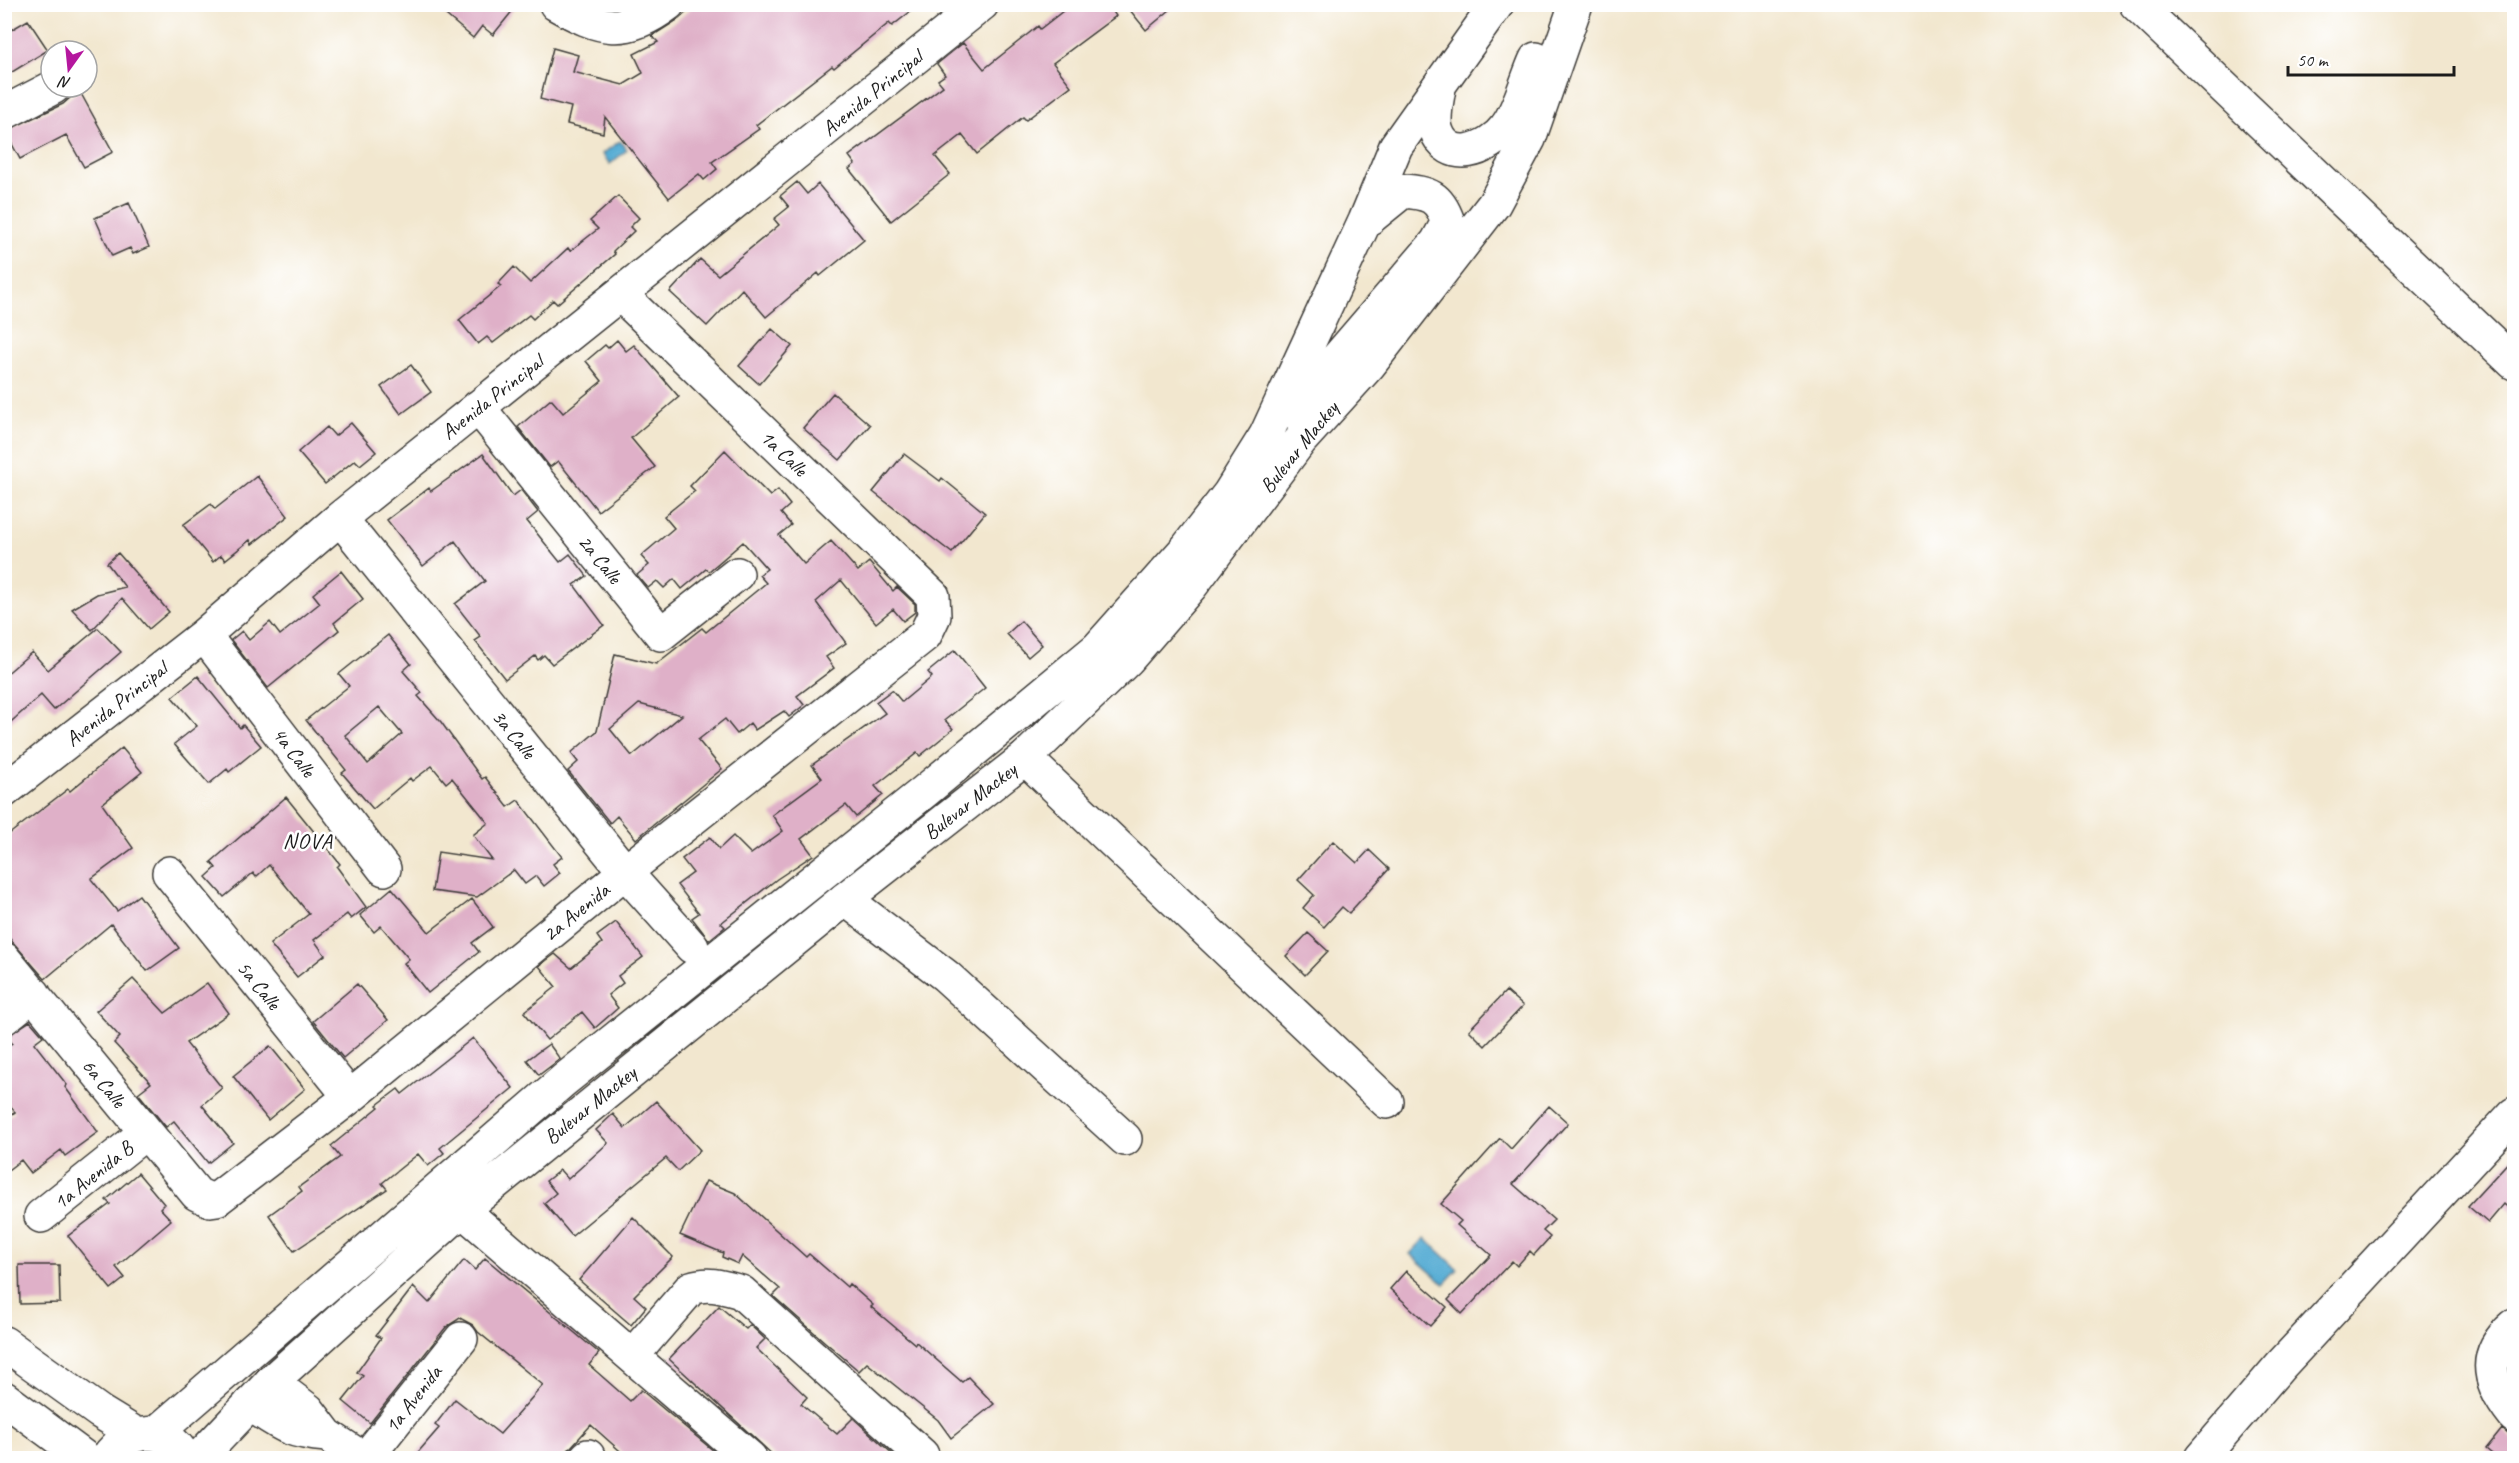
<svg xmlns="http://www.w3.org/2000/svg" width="2519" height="1463" font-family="Caveat,sans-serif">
  <rect width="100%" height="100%" fill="#fff"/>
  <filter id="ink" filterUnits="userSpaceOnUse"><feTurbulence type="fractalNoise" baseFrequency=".0167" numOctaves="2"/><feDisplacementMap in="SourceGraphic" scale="12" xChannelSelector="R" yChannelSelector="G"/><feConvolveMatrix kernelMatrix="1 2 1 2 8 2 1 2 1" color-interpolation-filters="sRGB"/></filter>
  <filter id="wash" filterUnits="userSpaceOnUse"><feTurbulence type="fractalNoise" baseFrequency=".008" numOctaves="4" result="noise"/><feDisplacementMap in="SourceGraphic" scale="24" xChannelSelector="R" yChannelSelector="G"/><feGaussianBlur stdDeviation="1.35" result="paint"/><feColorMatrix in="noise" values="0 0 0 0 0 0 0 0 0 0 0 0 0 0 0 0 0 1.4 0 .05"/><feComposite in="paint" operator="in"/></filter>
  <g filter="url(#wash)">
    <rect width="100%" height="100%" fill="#f2e7cf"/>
    <path fill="#58add4" stroke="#3a6478" stroke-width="1.5" d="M620,141L627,150L610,164L602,154Z
      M1425,1238L1458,1269L1444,1284L1410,1254Z"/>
    <g id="blocks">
      <path fill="#dfb0c8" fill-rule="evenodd" d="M433,4H518L493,35L482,26L473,38Z
        M696,4H920L892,26L889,23L834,68L832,66L756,125L759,129L712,162L717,169L704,180L699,174L669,198L605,117L603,133L567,124L571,107L540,99L553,48L578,55L573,72L623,85L643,73L634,54L658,42L652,36L679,19Z
        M1072,4H1108L1116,16L1053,63L1071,86L1026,120L1023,117L977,154L962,135L935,156L950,174L891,221L849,169L855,164L849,156L943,86L938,80L945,75L937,64L963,43L984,69L1038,26L1040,29Z
        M1125,4H1177L1146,30Z
        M28,20L48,50L4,77V34Z
        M79,90L113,152L84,167L66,135L20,159L5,131L63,104Z
        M797,182L807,194L818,184L864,240L820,276L818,273L766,317L742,289L707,326L670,292L700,259L718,275L779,225L774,219L789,207L780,196Z
        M618,196L639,218L630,227L634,231L613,251L615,254L557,304L553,300L533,319L529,315L493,343L487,337L478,344L459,320L501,286L498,284L514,267L530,283L568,248L570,251L598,229L590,221Z
        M129,203L149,247L133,254L130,248L112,256L95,218Z
        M772,329L792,346L759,384L739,366Z
        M617,340L626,351L634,345L679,397L631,438L655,467L598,511L558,461L550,467L518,427L551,399L563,413L602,381L586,361L605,345L608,348Z
        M411,365L431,392L401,414L381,387Z
        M833,393L870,425L840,460L803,428Z
        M351,423L376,452L360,465L355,460L325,484L298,452L327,427L335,436Z
        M725,450L770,496L778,490L790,505L781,513L791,525L779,535L804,564L831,541L858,571L869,562L893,591L897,587L915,604V612L903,621L893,609L876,623L841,580L816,602L846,643L826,657L834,668L797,696L804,705L789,717L784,711L755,730L750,723L737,734L725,719L698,740L722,769L636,839L617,816L610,823L568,771L578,762L571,753L597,731L615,654L656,664L702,628L706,632L766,583L759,575L767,569L743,542L709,571L706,569L682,589L674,579L664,588L657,581L648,588L637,575L649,565L641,556L674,528L664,516L695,491L690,486ZM639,704L682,715L632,756L610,729Z
        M483,454L513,496L521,490L538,512L527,521L560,562L570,554L587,576L574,585L604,625L552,664L544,655L538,660L535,656L505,679L475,641L481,637L455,604L485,581L455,541L423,566L387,520L429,488L431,491Z
        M904,454L940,481L942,478L985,513L952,553L873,492Z
        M257,476L288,516L252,544L250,540L225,560L221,555L213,562L183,525L211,504L215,509Z
        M118,553L169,612L149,629L122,598L92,630L72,609L97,594L125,587L107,563Z
        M341,571L363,599L334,623L339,630L268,688L231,640L242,631L249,640L270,622L280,635L320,603L313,594Z
        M1021,621L1042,645L1028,657L1007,634Z
        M98,628L121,652L54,710L41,695L4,728V676L32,652L48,670Z
        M388,635L411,664L403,671L422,693L418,696L441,722L482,779L485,777L508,807L518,800L562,857L553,864L560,873L544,886L536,876L525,884L514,870L477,897L432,891L438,852L492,860L473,835L488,823L452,778L446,783L432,766L412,781L410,778L373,809L342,773L346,770L306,720L349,686L339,674ZM379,707L402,734L368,764L345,735Z
        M955,650L985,688L945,720L953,729L920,756L917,753L875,786L883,795L856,817L846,805L801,839L813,855L777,879L721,923L725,927L709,940L692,918L699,913L677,885L693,873L682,859L710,837L719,849L733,836L751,854L783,831L772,815L822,778L812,765L885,713L876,702L892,690L902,702L932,677L928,672Z
        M198,676L240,728L243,725L261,746L229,772L227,769L209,784L174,744L197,726L172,697Z
        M122,748L142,772L102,804L133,848L91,879L117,911L139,895L179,948L147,971L111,924L45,979L4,932V838L68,789L70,791Z
        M286,797L340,864L337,867L366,907L351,919L347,914L314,940L325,955L297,977L270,944L309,914L269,865L256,877L253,873L224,897L206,877L216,868L211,862Z
        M1333,841L1357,863L1369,850L1389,869L1349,913L1342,907L1324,927L1303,908L1314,895L1298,880Z
        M392,888L429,932L472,899L493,927L472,943L479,952L428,993L404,963L409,959L381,926L374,932L360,915Z
        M616,922L643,957L618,976L623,983L608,995L618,1008L595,1028L582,1012L547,1040L524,1012L556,987L539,966L555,954L571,968L602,943L597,936Z
        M1308,933L1328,951L1305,975L1286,956Z
        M133,979L165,1013L207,983L229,1013L186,1043L222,1088L202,1105L233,1143L208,1163L174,1121L166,1127L138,1093L151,1083L114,1043L120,1037L96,1011Z
        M357,984L388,1020L343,1058L313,1021Z
        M1506,991L1523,1006L1485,1046L1469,1030Z
        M30,1021L43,1036L34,1043L67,1085L65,1087L98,1132L65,1156L61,1150L31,1173L21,1160L4,1173V1120L15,1112L4,1099V1049L12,1043L7,1036Z
        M473,1038L513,1088L440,1148L444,1153L428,1166L418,1154L382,1183L387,1189L294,1251L269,1215L302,1191L299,1187L340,1157L331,1146L379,1107L377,1105L398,1089L402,1094Z
        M549,1044L560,1059L539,1075L527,1060Z
        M270,1046L305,1089L268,1120L233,1076Z
        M656,1101L700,1150L678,1171L666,1158L572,1236L544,1203L556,1193L546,1181L560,1170L568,1179L608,1143L596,1130L613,1114L625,1128Z
        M1549,1106L1568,1123L1513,1184L1554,1220L1543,1231L1550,1237L1534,1255L1530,1251L1517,1266L1512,1261L1462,1314L1448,1300L1491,1255L1457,1225L1461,1221L1441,1204L1500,1138L1511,1149Z
        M2514,1156V1213L2504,1204L2488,1223L2468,1206Z
        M138,1173L164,1204L160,1208L171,1220L116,1267L125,1278L111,1289L68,1236L110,1204L106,1200Z
        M706,1181L735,1193L806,1257L809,1254L847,1287L849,1284L873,1305L871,1307L915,1344L916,1342L962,1382L968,1377L994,1404L951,1438L938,1420L867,1363L859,1371L825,1342L773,1296L780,1289L742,1256L738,1264L722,1257L723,1253L680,1235Z
        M633,1217L673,1257L634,1296L646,1307L631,1325L579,1280Z
        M485,1258L599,1353L589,1365L630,1401L641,1390L722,1458H628L591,1425L561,1458H413L439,1428L435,1425L455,1399L500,1434L543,1385L478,1332L473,1325L460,1318L446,1327L370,1423L343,1401L363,1376L357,1372L381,1338L376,1335L413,1287L429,1303L464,1260L475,1270Z
        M19,1265H59L60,1303L20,1304Z
        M1406,1271L1447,1307L1430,1326L1390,1289Z
        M719,1306L746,1329L750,1325L765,1339L756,1348L807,1397L801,1404L837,1434L853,1418L897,1458H776L669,1359Z
        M2502,1429L2514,1439V1458H2497L2486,1449Z"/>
    </g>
  </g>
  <g filter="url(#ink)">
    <use href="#blocks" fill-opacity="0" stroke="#3c3a37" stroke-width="1.5"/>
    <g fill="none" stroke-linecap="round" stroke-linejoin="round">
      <defs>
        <path id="minor" d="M556,4C600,29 625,37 668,4
          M2136,4L2514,363
          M4,113L54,87
          M478,407L661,634L737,574
          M340,518L625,872L692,947
          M204,635L384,869
          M1025,758L1387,1102
          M4,791L204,635L340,518L982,4
          M169,873L350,1097
          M845,899L946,976L1125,1139
          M4,959L197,1194L210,1200L217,1199L350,1097L625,872L925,635L934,616L933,596L621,295
          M4,1018L34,994
          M462,1210L750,1458
          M41,1216L145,1133
          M2514,1326C2480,1355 2489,1385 2514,1416
          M632,1356L691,1288C709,1282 723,1287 741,1292L922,1455L923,1458
          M271,1382L308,1410L327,1435L362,1458
          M250,1404C282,1425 288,1432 327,1435
          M366,1458L461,1339
          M586,1458L588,1456
          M2201,1458L2281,1365L2514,1114"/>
        <path id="major" d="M1439,88C1437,101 1433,116 1436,129C1447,166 1489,150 1506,127C1519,111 1527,78 1536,59
          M1304,431L1322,376L1437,242L1448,222C1439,196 1429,193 1403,191L1366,221
          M4,1343L100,1412L136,1434
          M4,1398L85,1458
          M155,1434L564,1080L925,791L1098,648L1187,548L1229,494L1266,435L1365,221L1396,146L1497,4
          M107,1458C128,1428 166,1423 185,1458
          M199,1458L271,1382L462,1210L845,899L1025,758L1128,659L1191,586L1300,441L1369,365L1494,204L1529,139L1576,4"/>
      </defs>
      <use href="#minor" stroke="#3c3a37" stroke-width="36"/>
      <use href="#major" stroke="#3c3a37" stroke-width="36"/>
      <use href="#minor" stroke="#fff" stroke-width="33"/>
      <use href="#major" stroke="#fff" stroke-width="33"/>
    </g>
  </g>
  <g text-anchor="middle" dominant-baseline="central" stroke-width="5" stroke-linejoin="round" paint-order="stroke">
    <g font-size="21" fill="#1c1c1c" stroke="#fff">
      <text transform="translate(872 93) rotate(-39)">Avenida Principal</text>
      <text transform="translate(492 397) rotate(-38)">Avenida Principal</text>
      <text transform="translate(1299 447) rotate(-51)">Bulevar Mackey</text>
      <text transform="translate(784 453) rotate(44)">1a Calle</text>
      <text transform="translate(600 559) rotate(51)">2a Calle</text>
      <text transform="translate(116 704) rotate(-38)">Avenida Principal</text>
      <text transform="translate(514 734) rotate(51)">3a Calle</text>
      <text transform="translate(294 752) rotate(53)">4a Calle</text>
      <text transform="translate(970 801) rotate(-38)">Bulevar Mackey</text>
      <text transform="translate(576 912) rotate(-39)">2a Avenida</text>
      <text transform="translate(259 985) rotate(51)">5a Calle</text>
      <text transform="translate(104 1083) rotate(51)">6a Calle</text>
      <text transform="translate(590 1105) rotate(-39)">Bulevar Mackey</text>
      <text transform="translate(93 1175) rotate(-39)">1a Avenida B</text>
      <text transform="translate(413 1399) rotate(-52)">1a Avenida</text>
    </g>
    <g font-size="22" letter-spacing="1.5" fill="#1c1c1c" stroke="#fff">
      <text x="308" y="841">NOVA</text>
    </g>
  </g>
  <rect width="2519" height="1463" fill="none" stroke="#fff" stroke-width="24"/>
  <g transform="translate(69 69) rotate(195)"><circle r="28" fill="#ffffff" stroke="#a4a4a4" stroke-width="1.5"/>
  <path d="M0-4.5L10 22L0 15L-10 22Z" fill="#b5179e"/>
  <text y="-9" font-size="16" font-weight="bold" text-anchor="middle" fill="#1c1c1c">N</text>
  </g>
  <path d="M2288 66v9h166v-9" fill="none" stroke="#1c1c1c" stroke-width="3"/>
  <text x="2297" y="66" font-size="18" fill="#1c1c1c" stroke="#ffffff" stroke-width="4.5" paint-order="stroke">50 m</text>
</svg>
